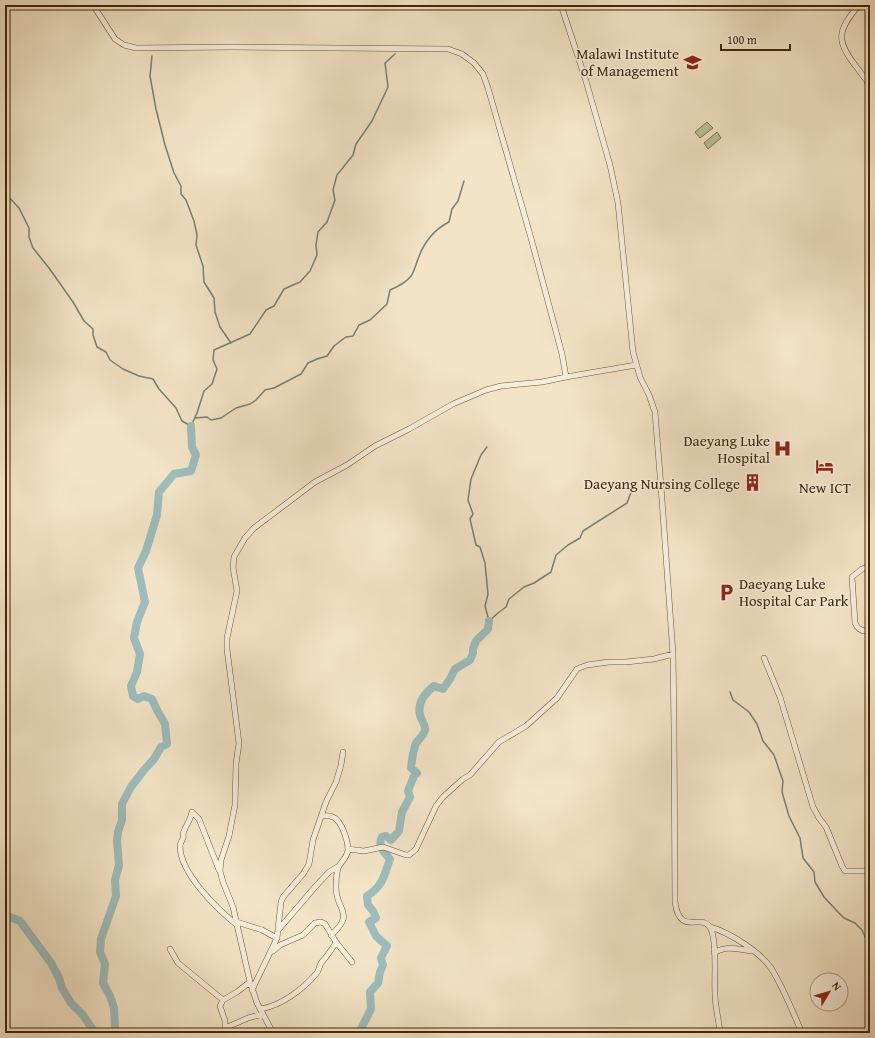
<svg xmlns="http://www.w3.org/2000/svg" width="875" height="1038" font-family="'Gentium Book Plus',serif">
  <rect width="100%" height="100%" fill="#f3e4c7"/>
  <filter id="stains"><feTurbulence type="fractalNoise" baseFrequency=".005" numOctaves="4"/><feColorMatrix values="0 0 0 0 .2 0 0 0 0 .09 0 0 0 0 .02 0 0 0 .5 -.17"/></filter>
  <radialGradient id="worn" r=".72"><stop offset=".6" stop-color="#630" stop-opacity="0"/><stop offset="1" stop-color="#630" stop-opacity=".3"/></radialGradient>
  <path fill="#b7c598" stroke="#7c7650" d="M707,122L713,128L700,138L695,132Z
    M717,132L721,138L708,149L704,143Z"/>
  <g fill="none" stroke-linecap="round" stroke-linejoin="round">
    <path stroke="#788174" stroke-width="1.5" d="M152,56L150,76L156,109L165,145L174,173L181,186V194L186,200L194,221L197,235L196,245L203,266L204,282L214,298L215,312L220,327L231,343
      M5,193L19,208L29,228V237L33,248L49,268L73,302L84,321L93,329V335L97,347L106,352L110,360L123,369L139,376L153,379L159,389L176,408L182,421L191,426L197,413L204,391L212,384L217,369L213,360L214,350L250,334L266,310L274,306L284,289L300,282L310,271L317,255L316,245L318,232L327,222L335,200L333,190L337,175L353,155L356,144L372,121L388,87L385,63L395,54
      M195,418L207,417L211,420L221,418L236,408L250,404L256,400L265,390L274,388L301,374L308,363L317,359L327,356L334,346L346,337L353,336L359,325L370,320L387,304L390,290C397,287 406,283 411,276C414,272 416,264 418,259C424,242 433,230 449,222L452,209L458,201L464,181
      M487,447L481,455L471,479L468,500L473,514L470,519L476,545L480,547L485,563L488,594L485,606L489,621L498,613L506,607L509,599L524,587L534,583L551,572L556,555L568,545L580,538L583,531L627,503L633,487
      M730,692L733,700L749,712L757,724L763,741L774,755L783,781L782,792L789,816L800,838L803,858L814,872L815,882L824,897L837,911L844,918L855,923L862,930L870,948"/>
    <path stroke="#9dbdbc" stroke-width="8" d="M5,915L20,921L51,963L59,978L62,988L71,1003L83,1015L95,1033
      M117,1033L115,1027L114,1008L110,996L103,983L105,964L100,952L101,939L116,896L115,880L119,865L117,841L118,832L122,820V804L131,787L144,770L154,759L161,747L167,744L165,724L157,710L152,699L144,696L138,699L133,696L131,686L137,672L140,654L134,638L137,622L145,602L138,568L146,551L157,515L159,492L174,474L191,471L196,455L192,447L191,426
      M362,1033L361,1029L371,1009L370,992L378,983L380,972L383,965L381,958L387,946L376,936L369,922L376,918L373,911L368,905L367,896C383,886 384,876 390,859C384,852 377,846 382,837L386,836L391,840L399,831L402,812L410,797L408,791L414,776L417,773L411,768C412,759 413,751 416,743C419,739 424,735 425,730C426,724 421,721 420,715C417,702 425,693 434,686L443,689L450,679L455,669L470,660L473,653V649L476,641L488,629L489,621"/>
    <defs>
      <path id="minor" d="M93,5L115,39L124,45L136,48L232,47L448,49L462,54L474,63L483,74L488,88L531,238L562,354L566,377L636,365
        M561,5L586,81L610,165L618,203L633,352L640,377L649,395L655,412L662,500L673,654L674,728L675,902C680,940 705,908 712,932C717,948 714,976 715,994C715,1007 719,1020 720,1033
        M859,5C836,32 836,41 858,69C862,75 867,80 870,87
        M870,566L862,569L852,577L855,623C858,630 863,632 870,631
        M764,658L780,697L813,807L819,818L826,827L842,866L845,871H870
        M192,812C190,822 187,823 184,831C182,836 184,833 183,838C182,841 180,843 180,846C180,873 217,909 237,925
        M192,812L199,819L219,870
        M321,816C325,816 329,815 333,817C342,821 348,841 348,850C347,857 343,860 339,866C336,871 336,882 336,888C336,910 356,913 331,935
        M348,849L364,851L383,847L406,855H409L416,849L436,806L443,797L463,779L470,775L499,742L526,726L557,698L577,669L587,665L609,662H626L654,659L673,654
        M237,922L262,930L277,938
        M710,927C729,932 760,952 771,968C783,987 793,1012 802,1033
        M279,929L315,887L329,872L339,866
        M170,949L178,963L223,1000L237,992L250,982
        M273,951L280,945L303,935L315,923L321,922L325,924L336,942L352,962
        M714,953C726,945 738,949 751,951
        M252,990L277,938L281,902L283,897L303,874L309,864L313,840L326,802L336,782L341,765L343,752
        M223,1000L220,1006L225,1021V1028
        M261,1009C282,1005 302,990 316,974C319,971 319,967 321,963C327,956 332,950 336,942
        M224,1033L225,1028L248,1018L263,1014
        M273,1033L257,1003L250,982L233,907L223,882L220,871L221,860L229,836L235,805L236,764L239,743L227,649V638L237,591L233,567L234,557L245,538L254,528L315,482L347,465L375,446L409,429L453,404L486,390L501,386L542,382L566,377"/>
    </defs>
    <use href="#minor" stroke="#6d5637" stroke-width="6"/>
    <use href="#minor" stroke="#f7eddb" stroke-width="5"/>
  </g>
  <defs>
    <symbol id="university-bare" viewBox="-9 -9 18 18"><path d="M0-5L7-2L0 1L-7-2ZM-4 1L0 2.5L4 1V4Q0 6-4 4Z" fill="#8f2418" stroke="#f7eddb" stroke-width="2.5" paint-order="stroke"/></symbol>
    <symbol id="hospital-bare" viewBox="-9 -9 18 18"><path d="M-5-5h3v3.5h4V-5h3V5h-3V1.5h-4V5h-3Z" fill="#8f2418" stroke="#f7eddb" stroke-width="2.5" paint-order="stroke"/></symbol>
    <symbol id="hotel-bare" viewBox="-9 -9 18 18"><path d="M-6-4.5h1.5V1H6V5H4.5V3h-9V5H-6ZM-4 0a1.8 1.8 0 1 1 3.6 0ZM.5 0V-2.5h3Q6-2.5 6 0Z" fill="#8f2418" stroke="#f7eddb" stroke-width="2.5" paint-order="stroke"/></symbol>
    <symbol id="building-bare" viewBox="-9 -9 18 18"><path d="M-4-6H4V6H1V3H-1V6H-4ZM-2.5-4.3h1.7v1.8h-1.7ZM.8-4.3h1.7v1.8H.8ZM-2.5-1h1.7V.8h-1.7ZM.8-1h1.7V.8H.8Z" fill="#8f2418" stroke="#f7eddb" stroke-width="2.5" paint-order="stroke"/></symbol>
    <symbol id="parking-bare" viewBox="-9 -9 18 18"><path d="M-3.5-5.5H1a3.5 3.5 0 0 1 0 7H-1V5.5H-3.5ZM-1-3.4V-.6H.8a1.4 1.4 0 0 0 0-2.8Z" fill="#8f2418" stroke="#f7eddb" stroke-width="2.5" paint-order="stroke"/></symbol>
  </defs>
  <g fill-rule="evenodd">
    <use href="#university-bare" x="680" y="50" width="25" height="25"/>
    <use href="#hospital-bare" x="770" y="436" width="25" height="25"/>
    <use href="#hotel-bare" x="812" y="454" width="25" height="25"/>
    <use href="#building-bare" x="740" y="470" width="25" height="25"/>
    <use href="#parking-bare" x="714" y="580" width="25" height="25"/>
  </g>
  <g text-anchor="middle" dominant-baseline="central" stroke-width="3" stroke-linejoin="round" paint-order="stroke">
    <g font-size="15" fill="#402607" stroke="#f7eddb" text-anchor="end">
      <text x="679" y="53">Malawi Institute<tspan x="679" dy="17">of Management</tspan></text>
      <text x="770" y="440">Daeyang Luke<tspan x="770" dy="17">Hospital</tspan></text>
      <text x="740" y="483">Daeyang Nursing College</text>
      <text x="825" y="487" text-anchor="middle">New ICT</text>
      <text x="739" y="583" text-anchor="start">Daeyang Luke<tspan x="739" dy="17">Hospital Car Park</tspan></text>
    </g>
  </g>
  <rect width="875" height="1038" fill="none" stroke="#f3e4c7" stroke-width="20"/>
  <rect x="6" y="6" width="863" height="1026" fill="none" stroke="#402607" stroke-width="2"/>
  <rect x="10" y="10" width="855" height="1018" fill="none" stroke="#402607"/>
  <g transform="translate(829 992) rotate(52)"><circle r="19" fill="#f7eddb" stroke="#ae9d86"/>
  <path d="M0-3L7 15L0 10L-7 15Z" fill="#8f2418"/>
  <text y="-6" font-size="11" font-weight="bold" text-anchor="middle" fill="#402607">N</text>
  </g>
  <path d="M721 44v6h69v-6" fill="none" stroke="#402607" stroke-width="2"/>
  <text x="727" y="44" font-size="12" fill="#402607" stroke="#f7eddb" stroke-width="3" paint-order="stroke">100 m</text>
  <rect width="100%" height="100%" filter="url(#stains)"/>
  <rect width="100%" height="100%" fill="url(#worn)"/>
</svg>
